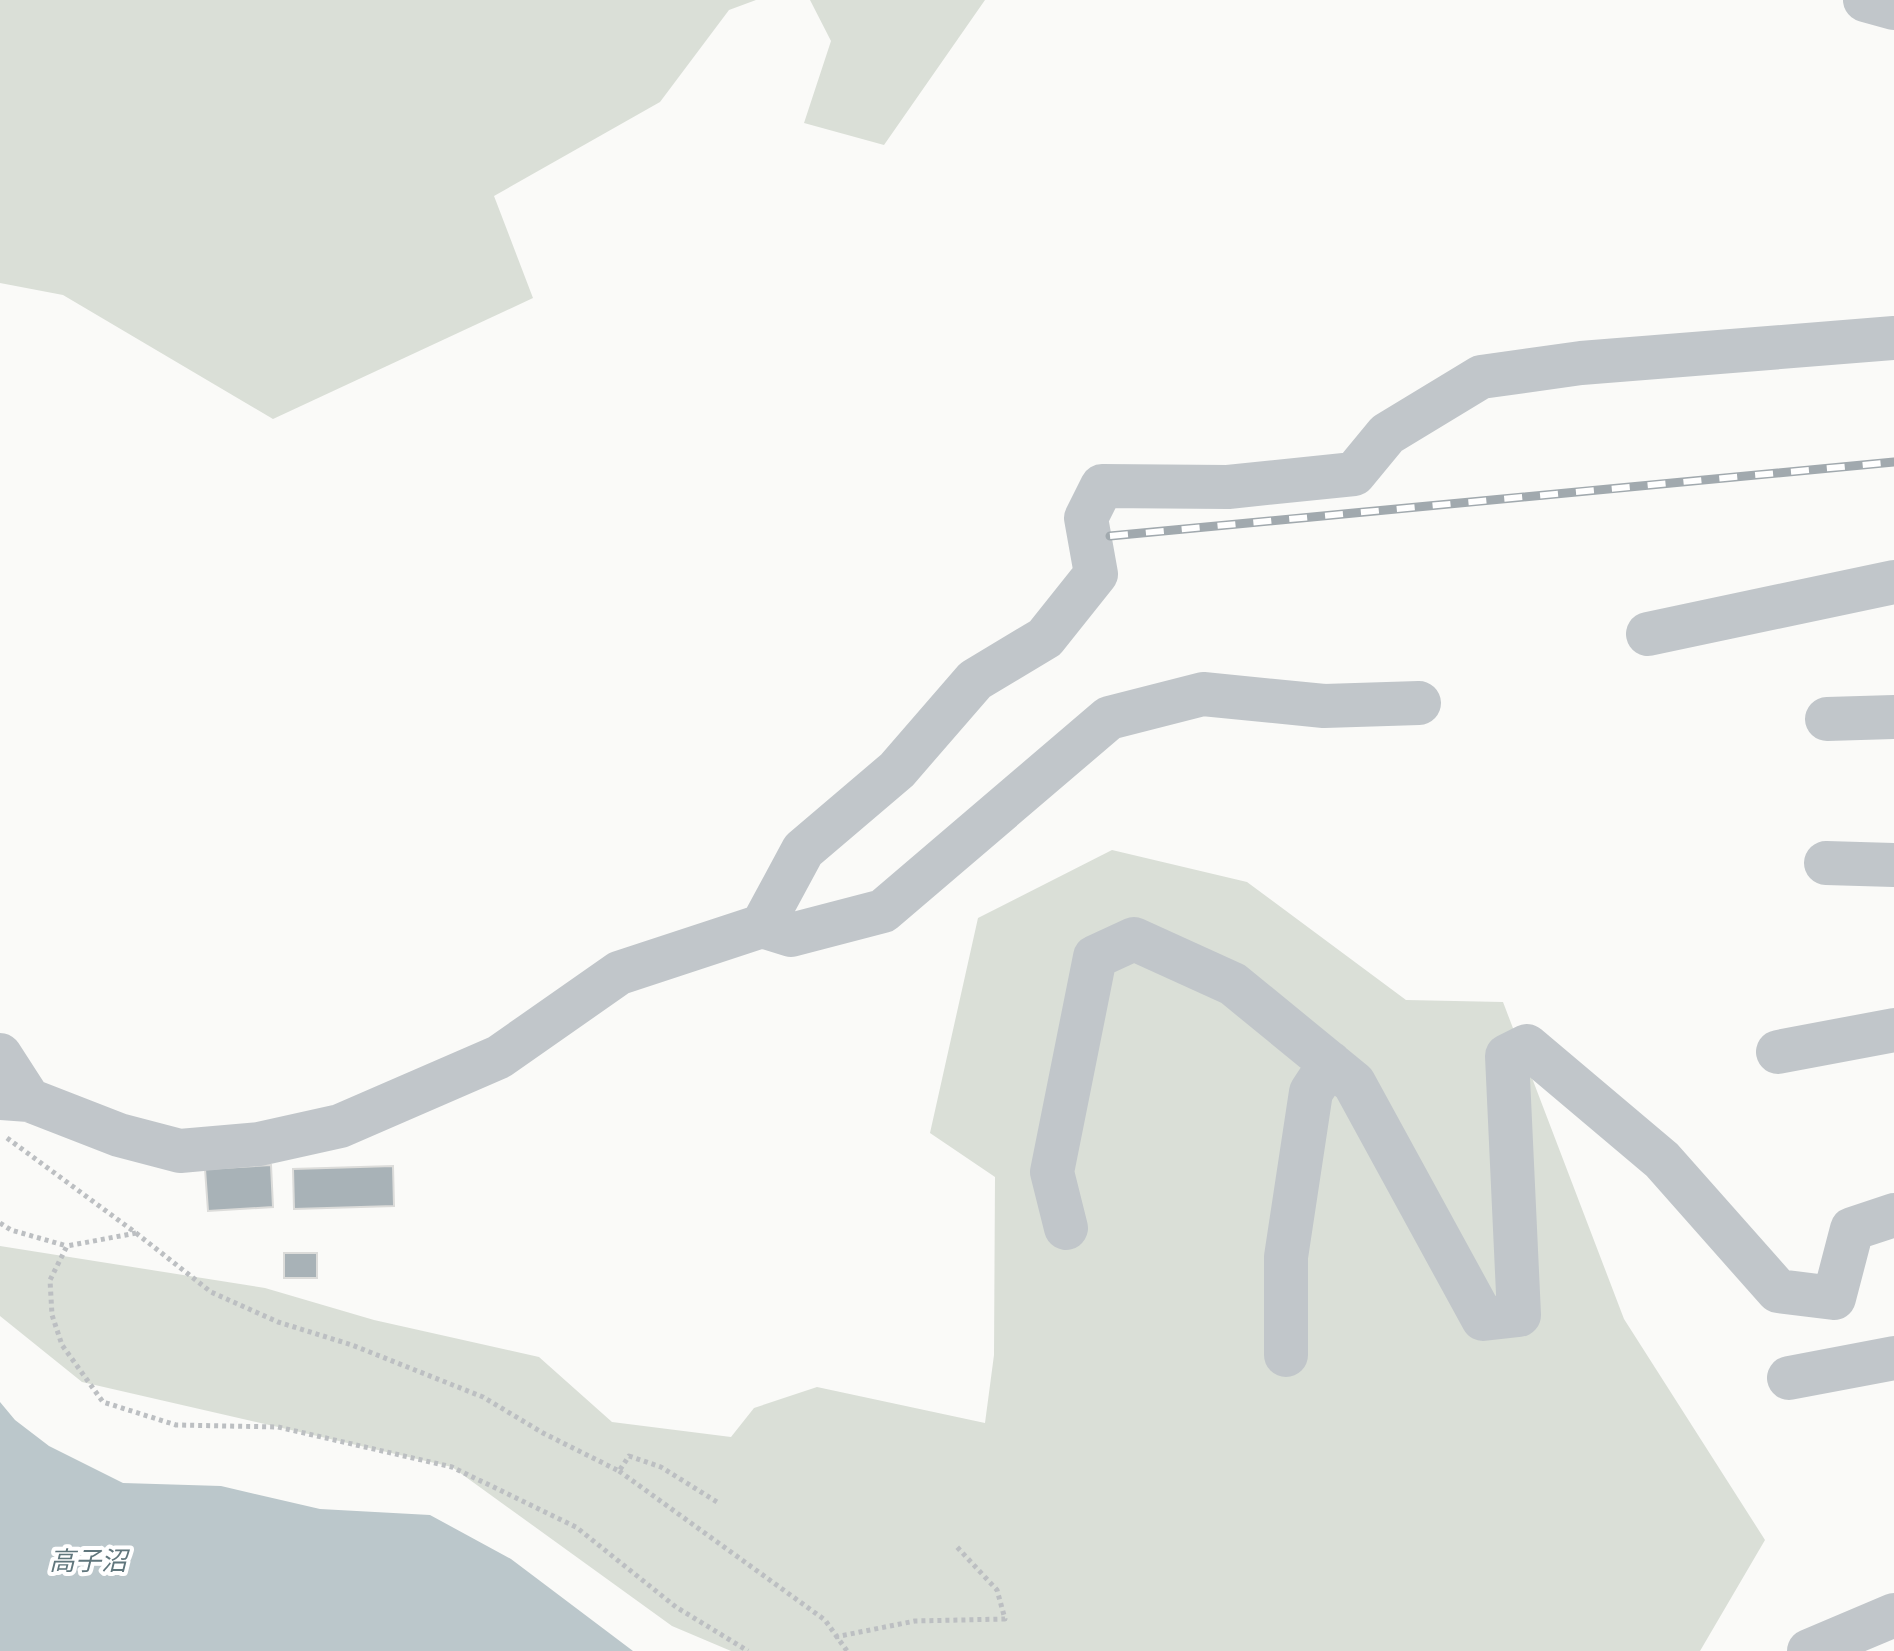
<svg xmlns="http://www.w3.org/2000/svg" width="1894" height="1651" font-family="Signika,'Noto Sans JP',sans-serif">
  <rect width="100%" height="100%" fill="#fafaf8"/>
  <path fill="#dadfd7" d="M0,0H756L729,10L660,102L494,196L533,298L273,419L63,295L0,283Z
    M810,0H985L884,145L804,123L831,41Z
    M1112,850L1247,882L1406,1000L1503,1002L1624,1319L1765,1540L1700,1651H731L672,1626L452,1467L82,1382L0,1316V1246L265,1288L374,1320L539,1357L612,1422L731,1437L754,1408L817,1387L985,1423L994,1355L995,1177L930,1133L978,918Z"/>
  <path fill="#bbc7cb" d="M0,1402L15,1420L49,1446L123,1483L221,1486L320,1509L430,1515L511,1559L633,1651H0Z"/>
  <path fill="#a8b2b7" stroke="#dcdcda" stroke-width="2" d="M271,1165L273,1207L208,1211L205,1169Z
    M393,1166L394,1206L294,1209L293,1169Z
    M284,1253H317V1278H284Z"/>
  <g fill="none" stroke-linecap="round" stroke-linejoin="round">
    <path stroke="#bcbfc2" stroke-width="5" stroke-dasharray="4 4" stroke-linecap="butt" d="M7,1138L136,1233L67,1246L50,1280L52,1315L62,1345L103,1402L176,1425L278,1427L452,1467L576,1527L676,1607L748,1651
      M0,1223L11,1230L67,1246
      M136,1233L211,1292L278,1322L352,1345L483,1397L543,1433L619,1471L629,1456L661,1467L717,1502
      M619,1471L825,1620L847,1651
      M835,1637L915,1621L1005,1619L997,1590L957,1547"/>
    <path stroke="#c1c6ca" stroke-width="44" d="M1865,0L1894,8
      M1648,634L1894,582
      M1827,719L1894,717
      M1826,863L1894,865
      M762,926L791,935L883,911L1109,718L1203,694L1324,706L1419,703
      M1778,1052L1894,1030
      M0,1055L29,1100
      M0,1098L29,1100L119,1135L180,1151L259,1144L340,1126L499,1057L619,973L762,926L803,850L897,770L975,680L1045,638L1096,574L1086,518L1102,486L1228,487L1354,474L1387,434L1481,377L1581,363L1894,338
      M1066,1228L1052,1172L1095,957L1134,939L1233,984L1354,1083L1483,1319L1519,1315L1507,1056L1527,1046L1662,1160L1778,1291L1834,1298L1852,1229L1894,1215
      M1286,1355V1257L1311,1092L1330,1063
      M1789,1378L1894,1358
      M1809,1651L1894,1615"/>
    <defs>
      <path id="rail" d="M1110,536L1894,462"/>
    </defs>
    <use href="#rail" stroke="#a1a9ae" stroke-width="9"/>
    <use href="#rail" stroke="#fff" stroke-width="6" stroke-dasharray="18" stroke-linecap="butt"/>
  </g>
  <g text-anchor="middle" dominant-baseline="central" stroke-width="8" stroke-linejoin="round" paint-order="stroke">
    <g font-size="26" font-style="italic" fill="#60767c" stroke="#fff">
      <text x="88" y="1562">高子沼</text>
    </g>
  </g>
</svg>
